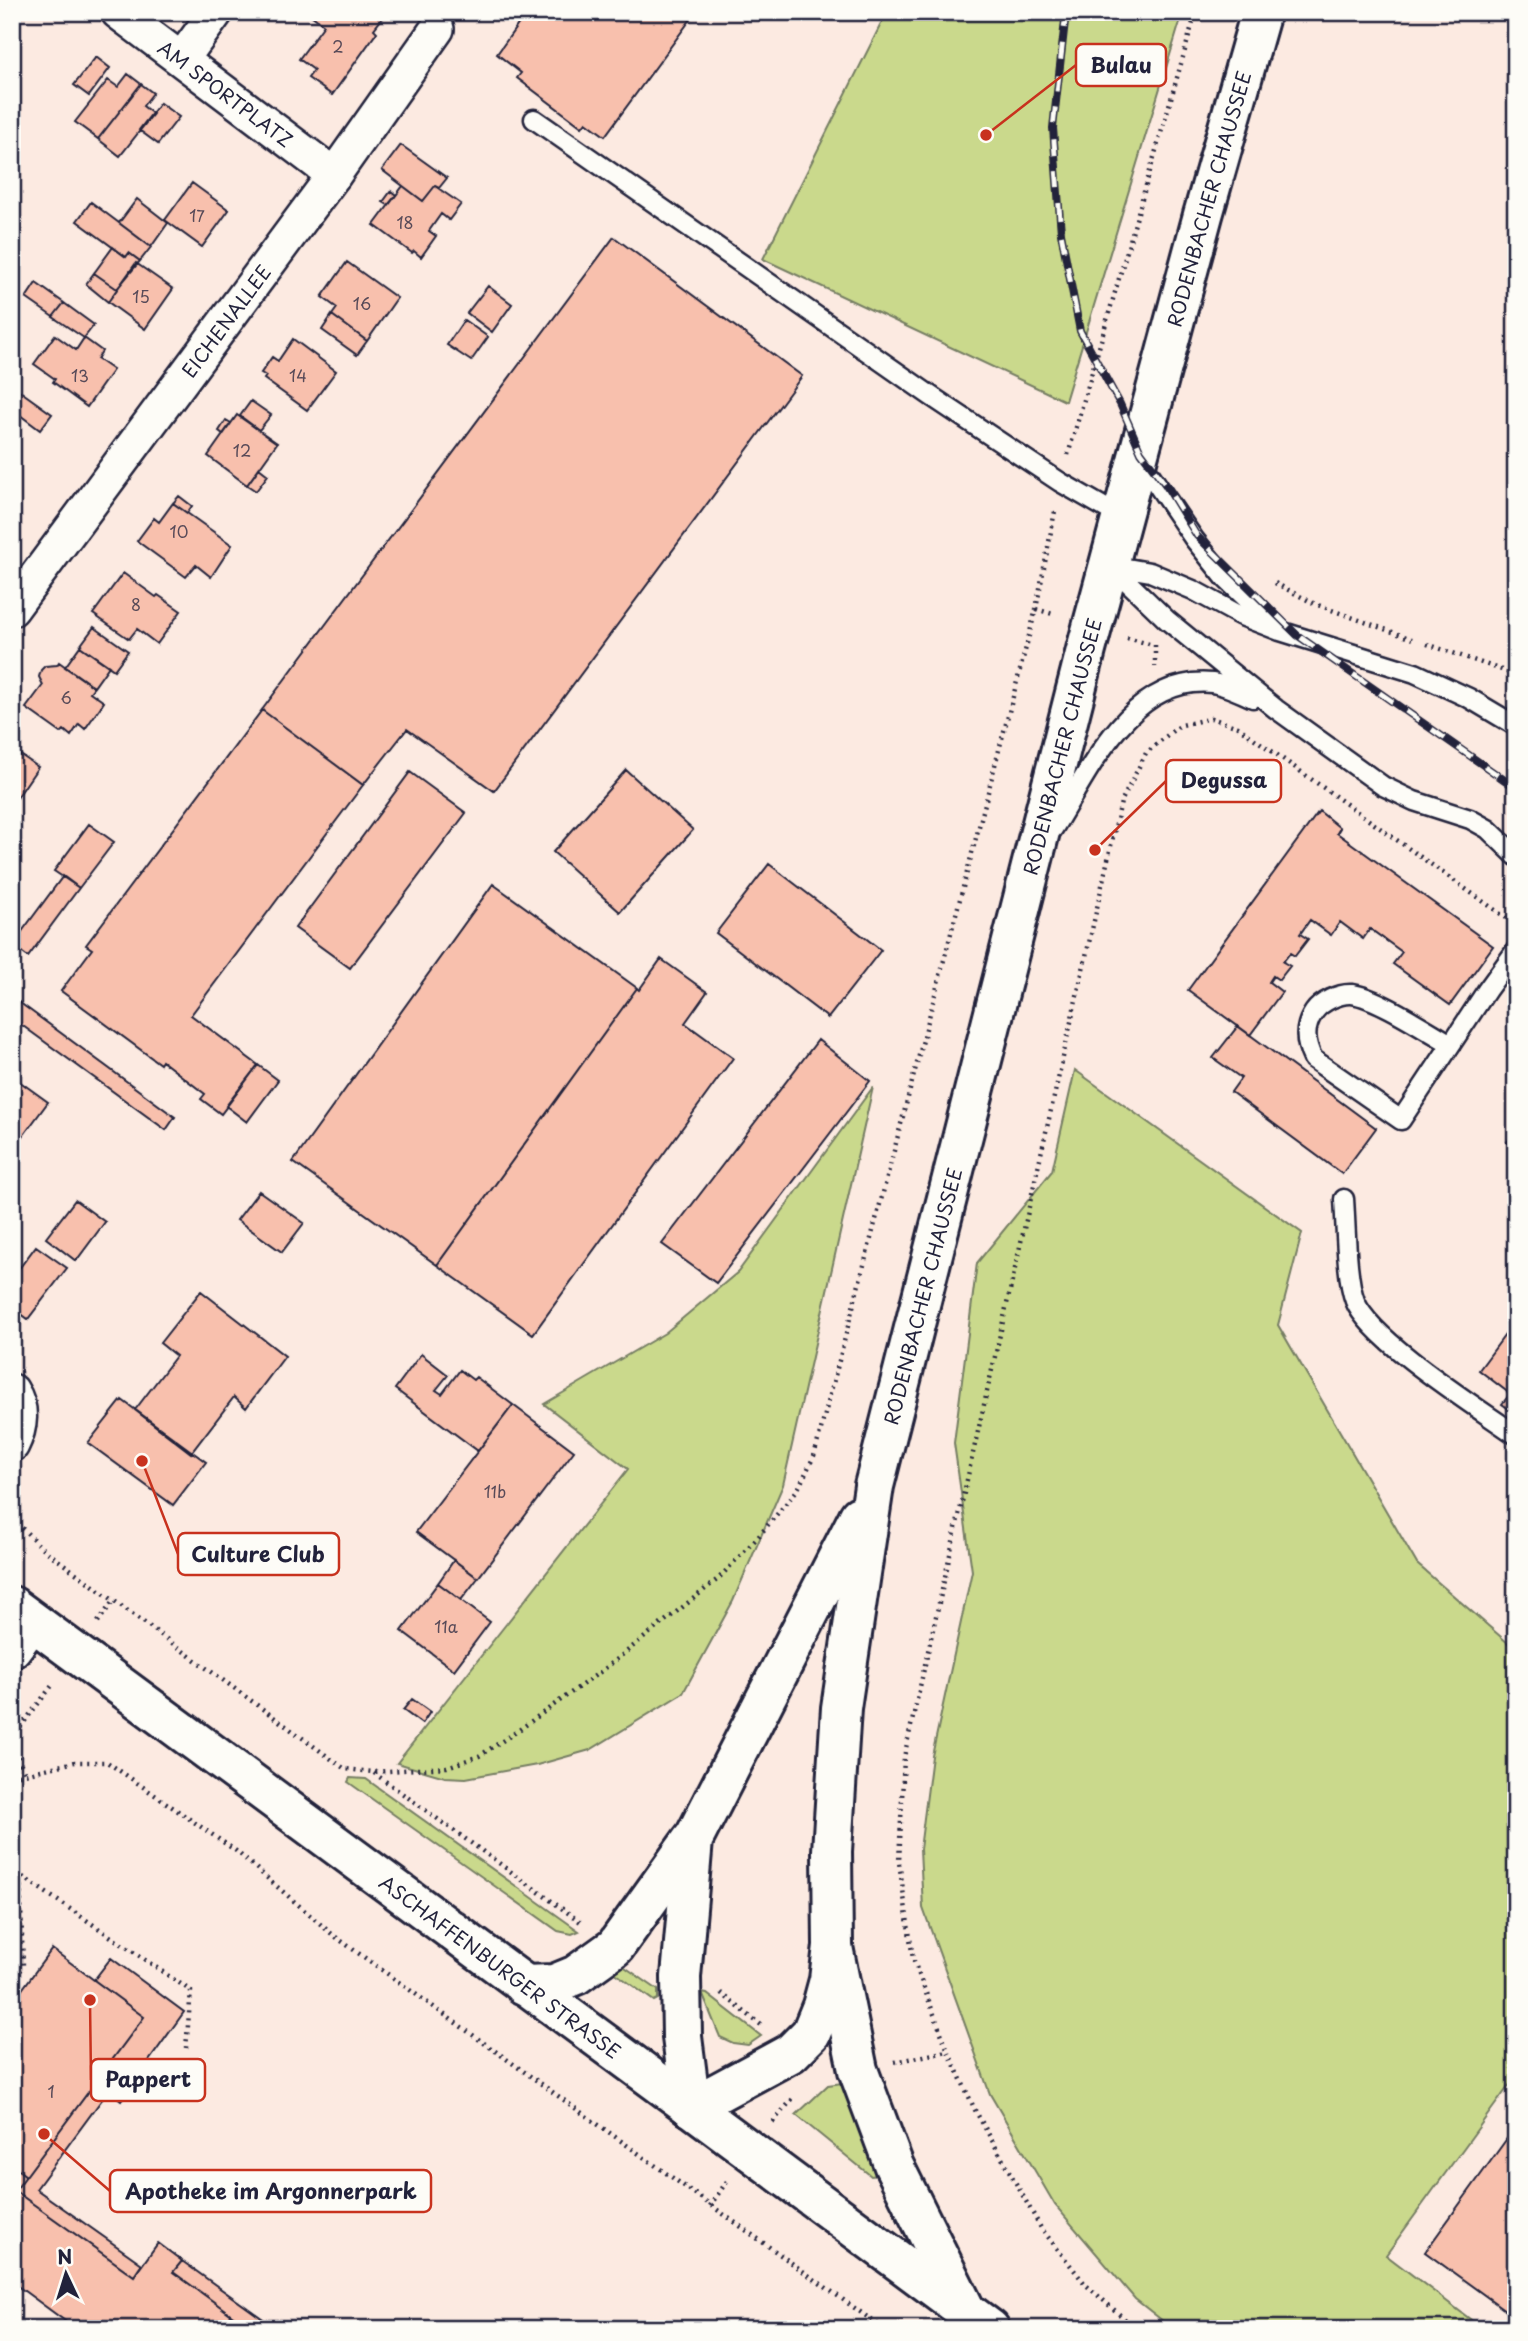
<svg xmlns="http://www.w3.org/2000/svg" width="1528" height="2341" font-family="'Playpen Sans',sans-serif">
  <rect width="100%" height="100%" fill="#fceae1"/>
  <filter id="ink" filterUnits="userSpaceOnUse"><feTurbulence type="fractalNoise" baseFrequency=".0143" numOctaves="2"/><feDisplacementMap in="SourceGraphic" scale="14" xChannelSelector="R" yChannelSelector="G"/><feConvolveMatrix kernelMatrix="1 2 1 2 8 2 1 2 1" color-interpolation-filters="sRGB"/></filter>
  <g filter="url(#ink)">
    <path fill="#cad98c" stroke="#767e64" stroke-width="2" d="M887,12H1183L1065,401L763,259Z
      M1075,1070L1302,1233L1278,1325L1417,1564L1516,1650V2076L1386,2255L1483,2329H1173L1135,2299L1055,2205L990,2094L923,1908L920,1849L932,1756L972,1571L954,1443L977,1263L1052,1171Z
      M873,1087L783,1485L733,1601L683,1693L590,1750L537,1765L466,1778L445,1777L397,1763L628,1469L544,1404L665,1333L738,1272Z
      M350,1778L366,1779L579,1931L572,1934L558,1931L348,1782Z
      M619,1963L658,1990V1999L654,2001L614,1972Z
      M702,1993L707,1994L761,2036L748,2045L733,2043L720,2037Z
      M842,2083L859,2129L880,2169L878,2175L871,2176L796,2115L828,2085Z"/>
    <path fill="#f8c0ad" stroke="#22223b" stroke-width="2" d="M307,12H387L374,29L377,32L332,95L308,78L314,70L299,59L324,25Z
      M527,12H696L605,136L586,122L582,127L517,78L521,73L497,54Z
      M96,57L110,68L89,96L74,85Z
      M128,74L141,84L98,139L75,122L108,80L118,87Z
      M141,84L153,93L143,106L153,114L120,156L98,139Z
      M160,103L179,117L158,144L139,130Z
      M401,145L447,178L439,188L435,186L423,201L382,170Z
      M192,183L229,210L202,247L165,220Z
      M403,186L423,201L435,186L461,204L449,220L441,214L429,231L436,236L421,257L414,251L412,253L374,225Z
      M391,191L396,195L388,205L383,202Z
      M137,199L168,223L151,247L119,223Z
      M91,202L151,247L140,261L129,253L126,257L77,221Z
      M614,237L802,376L494,791L407,729L363,785L262,710Z
      M113,247L126,257L129,253L140,261L117,289L94,273Z
      M347,262L397,298L367,341L332,315L337,308L322,297Z
      M136,263L173,289L145,329L108,302Z
      M94,273L117,289L108,302L86,284Z
      M36,283L64,303L53,317L26,298Z
      M488,286L512,304L492,332L467,313Z
      M64,303L94,325L84,338L53,317Z
      M332,315L367,341L357,355L322,330Z
      M464,320L488,337L471,361L447,345Z
      M55,335L76,350L84,338L102,351L97,359L113,370L87,407L53,382L55,379L34,364Z
      M293,339L336,371L307,410L264,379L266,376L261,373L272,357L278,361Z
      M13,386L52,414L40,430L12,409Z
      M251,401L271,415L259,430L240,416Z
      M237,415L277,443L247,485L208,456Z
      M226,420L231,423L223,434L219,431Z
      M259,468L268,475L256,491L247,485Z
      M179,496L192,506L187,513L173,503Z
      M173,503L232,545L211,577L196,565L186,577L137,541L154,518L159,522Z
      M123,573L156,597L158,595L181,611L157,644L137,629L129,639L93,614Z
      M94,627L128,651L114,670L80,646Z
      M80,646L109,666L94,687L65,667Z
      M59,662L94,687L90,692L104,702L85,729L79,724L71,736L64,730L61,733L26,708L43,685L39,677L41,670L45,666L57,665Z
      M262,710L363,785L191,1015L258,1065L221,1114L201,1099L205,1094L162,1061L160,1064L61,991L92,949L86,945Z
      M12,749L38,767L12,805Z
      M626,770L693,830L620,912L553,852Z
      M410,772L466,813L350,968L295,928Z
      M1319,811L1340,828L1337,833L1493,946L1450,1005L1393,964L1402,952L1370,929L1363,939L1340,922L1331,935L1310,920L1300,934L1308,939L1295,956L1290,953L1283,962L1290,966L1279,980L1273,976L1269,982L1282,992L1250,1035L1188,990Z
      M89,824L114,842L79,888L54,871Z
      M769,864L881,950L828,1018L716,933Z
      M63,876L79,888L28,957L12,945Z
      M493,884L637,988L437,1265L293,1162Z
      M661,959L707,992L685,1023L733,1058L533,1334L437,1265L637,988L639,990Z
      M12,997L175,1117L166,1130L12,1018Z
      M1238,1026L1376,1128L1342,1174L1231,1092L1241,1078L1213,1058Z
      M818,1040L870,1081L716,1283L662,1244Z
      M258,1065L278,1080L247,1122L226,1106Z
      M12,1076L48,1102L12,1151Z
      M1516,1130V1149L1507,1142Z
      M259,1191L304,1223L282,1252L237,1220Z
      M75,1200L105,1222L76,1261L46,1238Z
      M36,1246L67,1268L28,1319L12,1307V1278Z
      M201,1291L285,1356L246,1408L234,1397L191,1453L135,1410L176,1356L160,1343Z
      M1516,1320V1414L1502,1404L1510,1394L1479,1370Z
      M421,1354L448,1375L436,1390L442,1394L460,1370L473,1380L476,1377L513,1405L478,1451L395,1389Z
      M122,1400L206,1462L173,1505L88,1443Z
      M513,1405L574,1451L478,1578L416,1532Z
      M454,1560L478,1578L461,1600L438,1583Z
      M438,1583L490,1622L454,1670L402,1631Z
      M412,1699L430,1712L422,1724L403,1710Z
      M52,1949L144,2017L26,2176L12,2165V2003Z
      M111,1958L184,2012L121,2100L109,2090L36,2189L142,2264L134,2276L15,2191L144,2017L94,1980Z
      M1516,2126V2318L1425,2252Z
      M12,2165L26,2176L15,2191L134,2276L158,2243L182,2261L173,2272L251,2329H76L12,2282Z
      M182,2261L277,2329H251L173,2272Z"/>
    <g fill="none" stroke-linecap="round" stroke-linejoin="round">
      <defs>
        <path id="lane" d="M534,119L931,396L1060,482L1121,517
          M1139,458L1194,539L1226,579L1273,624
          M1110,565L1167,620L1276,709L1383,786L1414,801L1470,819L1488,829L1516,856
          M1110,565L1150,572L1193,590L1239,615L1280,631L1415,673L1469,698L1516,726
          M1053,829C1089,772 1130,675 1212,683C1226,685 1240,692 1253,698
          M1451,1044C1428,1031 1377,997 1352,994C1339,993 1321,1002 1314,1012C1303,1028 1305,1043 1313,1059L1401,1120L1487,990L1516,950
          M1344,1199C1346,1225 1346,1278 1355,1301C1370,1340 1478,1408 1516,1435"/>
        <g id="street">
          <path id="s1" d="M118,12L334,175"/>
          <path d="M182,59L216,12"/>
          <path id="s2" d="M12,609L334,175L437,29"/>
          <path d="M12,1391C23,1408 21,1427 12,1445"/>
        </g>
        <path id="secondary" d="M12,1648L32,1622
          M833,1947L858,2070L894,2166L966,2311
          M691,2107L990,2329"/>
        <g id="primary">
          <path id="s3" d="M12,1606L691,2107"/>
          <path d="M524,1985L554,1984L576,1975L615,1947L691,1841"/>
          <path id="s4" d="M691,2107L791,2053L811,2033L822,2006L829,1980L833,1946L832,1851L841,1708L874,1486L1086,650L1203,215L1261,12"/>
          <path d="M691,2107L682,2037L681,1977L693,1840L859,1516"/>
        </g>
      </defs>
      <use href="#lane" stroke="#22223b" stroke-width="23"/>
      <use href="#street" stroke="#22223b" stroke-width="38"/>
      <use href="#secondary" stroke="#22223b" stroke-width="44"/>
      <use href="#primary" stroke="#22223b" stroke-width="44"/>
      <path stroke="#22223b" stroke-width="4.5" stroke-dasharray="2 5" stroke-linecap="butt" d="M1068,455L1196,12
        M1275,583L1315,604L1412,639
        M1036,609L1056,615
        M1127,638L1149,644
        M1427,644L1516,675
        M1155,645V667
        M12,1518L43,1549L345,1769L373,1772L447,1767L479,1756L516,1732L607,1667L718,1579L758,1537L798,1489L814,1456L1036,609L1055,511
        M98,1622L114,1600
        M12,1738L54,1683
        M12,1744L25,1773
        M374,1773L582,1923
        M12,1777L75,1762H107L236,1851L333,1935L884,2329
        M12,1859L20,1875L191,1991L186,2048
        M12,1982L23,1967L20,1876
        M721,1993L761,2025
        M895,2062L948,2051
        M773,2122L795,2096
        M710,2206L727,2181
        M1136,2329L1086,2285L1041,2228L975,2110L948,2051L913,1959L899,1862L904,1757L1121,802L1146,753L1175,729L1182,725L1211,718L1238,727L1512,922"/>
      <use href="#lane" stroke="#fdfcf7" stroke-width="18"/>
      <use href="#street" stroke="#fdfcf7" stroke-width="33"/>
      <use href="#secondary" stroke="#fdfcf7" stroke-width="38"/>
      <use href="#primary" stroke="#fdfcf7" stroke-width="38"/>
      <defs>
        <path id="rail" d="M1066,12L1053,128L1061,233L1080,331L1120,404L1141,452L1165,484L1197,536L1297,635L1516,788"/>
      </defs>
      <use href="#rail" stroke="#22223b" stroke-width="8"/>
      <use href="#rail" stroke="#fdfcf7" stroke-width="5" stroke-dasharray="16" stroke-linecap="butt"/>
    </g>
  </g>
  <g text-anchor="middle" dominant-baseline="central" stroke-width="5" stroke-linejoin="round" paint-order="stroke">
    <g font-size="16" fill="#584a58">
      <text x="338" y="46">2</text>
      <text x="197" y="215">17</text>
      <text x="405" y="222">18</text>
      <text x="141" y="296">15</text>
      <text x="362" y="303">16</text>
      <text x="80" y="375">13</text>
      <text x="298" y="375">14</text>
      <text x="242" y="450">12</text>
      <text x="179" y="531">10</text>
      <text x="136" y="604">8</text>
      <text x="66" y="697">6</text>
      <text x="495" y="1491">11b</text>
      <text x="446" y="1626">11a</text>
      <text x="51" y="2091">1</text>
    </g>
    <g font-size="19" fill="#22223b" stroke="#fdfcf7">
      <text stroke="none"><textPath href="#s1" startOffset="135">AM SPORTPLATZ</textPath></text>
      <text stroke="none"><textPath href="#s4" startOffset="2025">RODENBACHER CHAUSSEE</textPath></text>
      <text stroke="none"><textPath href="#s2" startOffset="359">EICHENALLEE</textPath></text>
      <text stroke="none"><textPath href="#s4" startOffset="1458">RODENBACHER CHAUSSEE</textPath></text>
      <text stroke="none"><textPath href="#s4" startOffset="891">RODENBACHER CHAUSSEE</textPath></text>
      <text stroke="none"><textPath href="#s3" startOffset="607">ASCHAFFENBURGER STRASSE</textPath></text>
    </g>
  </g>
  <path fill="none" stroke="#c8321e" stroke-width="2.5" d="M986 135L1076 65M1095 850L1166 781M142 1461L178 1554M90 2000L91 2080M44 2134L110 2191"/>
  <g fill="#c8321e" stroke="#fdfcf7" stroke-width="2.5">
    <circle cx="986" cy="135" r="7"/>
    <circle cx="1095" cy="850" r="7"/>
    <circle cx="142" cy="1461" r="7"/>
    <circle cx="90" cy="2000" r="7"/>
    <circle cx="44" cy="2134" r="7"/>
  </g>
  <g fill="#fdfcf7" stroke="#c8321e" stroke-width="2.5">
    <rect x="1076" y="44" width="90" height="42" rx="7"/>
    <rect x="1166" y="760" width="115" height="42" rx="7"/>
    <rect x="178" y="1533" width="161" height="42" rx="7"/>
    <rect x="91" y="2059" width="114" height="42" rx="7"/>
    <rect x="110" y="2170" width="321" height="42" rx="7"/>
  </g>
  <g font-size="21" text-anchor="middle" font-weight="bold" fill="#22223b">
    <text x="1121" y="73">Bulau</text>
    <text x="1224" y="788">Degussa</text>
    <text x="258" y="1562">Culture Club</text>
    <text x="148" y="2087">Pappert</text>
    <text x="271" y="2199">Apotheke im Argonnerpark</text>
  </g>
  <rect width="1528" height="2341" fill="none" stroke="#fdfcf7" stroke-width="42"/>
  <rect x="21" y="21" width="1486" height="2299" fill="none" stroke="#22223b" stroke-width="2.5" filter="url(#ink)"/>
  <g transform="translate(66 2274) rotate(356)" stroke="#fdfcf7" stroke-width="5" paint-order="stroke">
  <path d="M0-5L12 26L0 18L-12 26Z" fill="#22223b"/>
  <text y="-10" font-size="19" font-weight="bold" text-anchor="middle" fill="#22223b">N</text>
  </g>
</svg>
